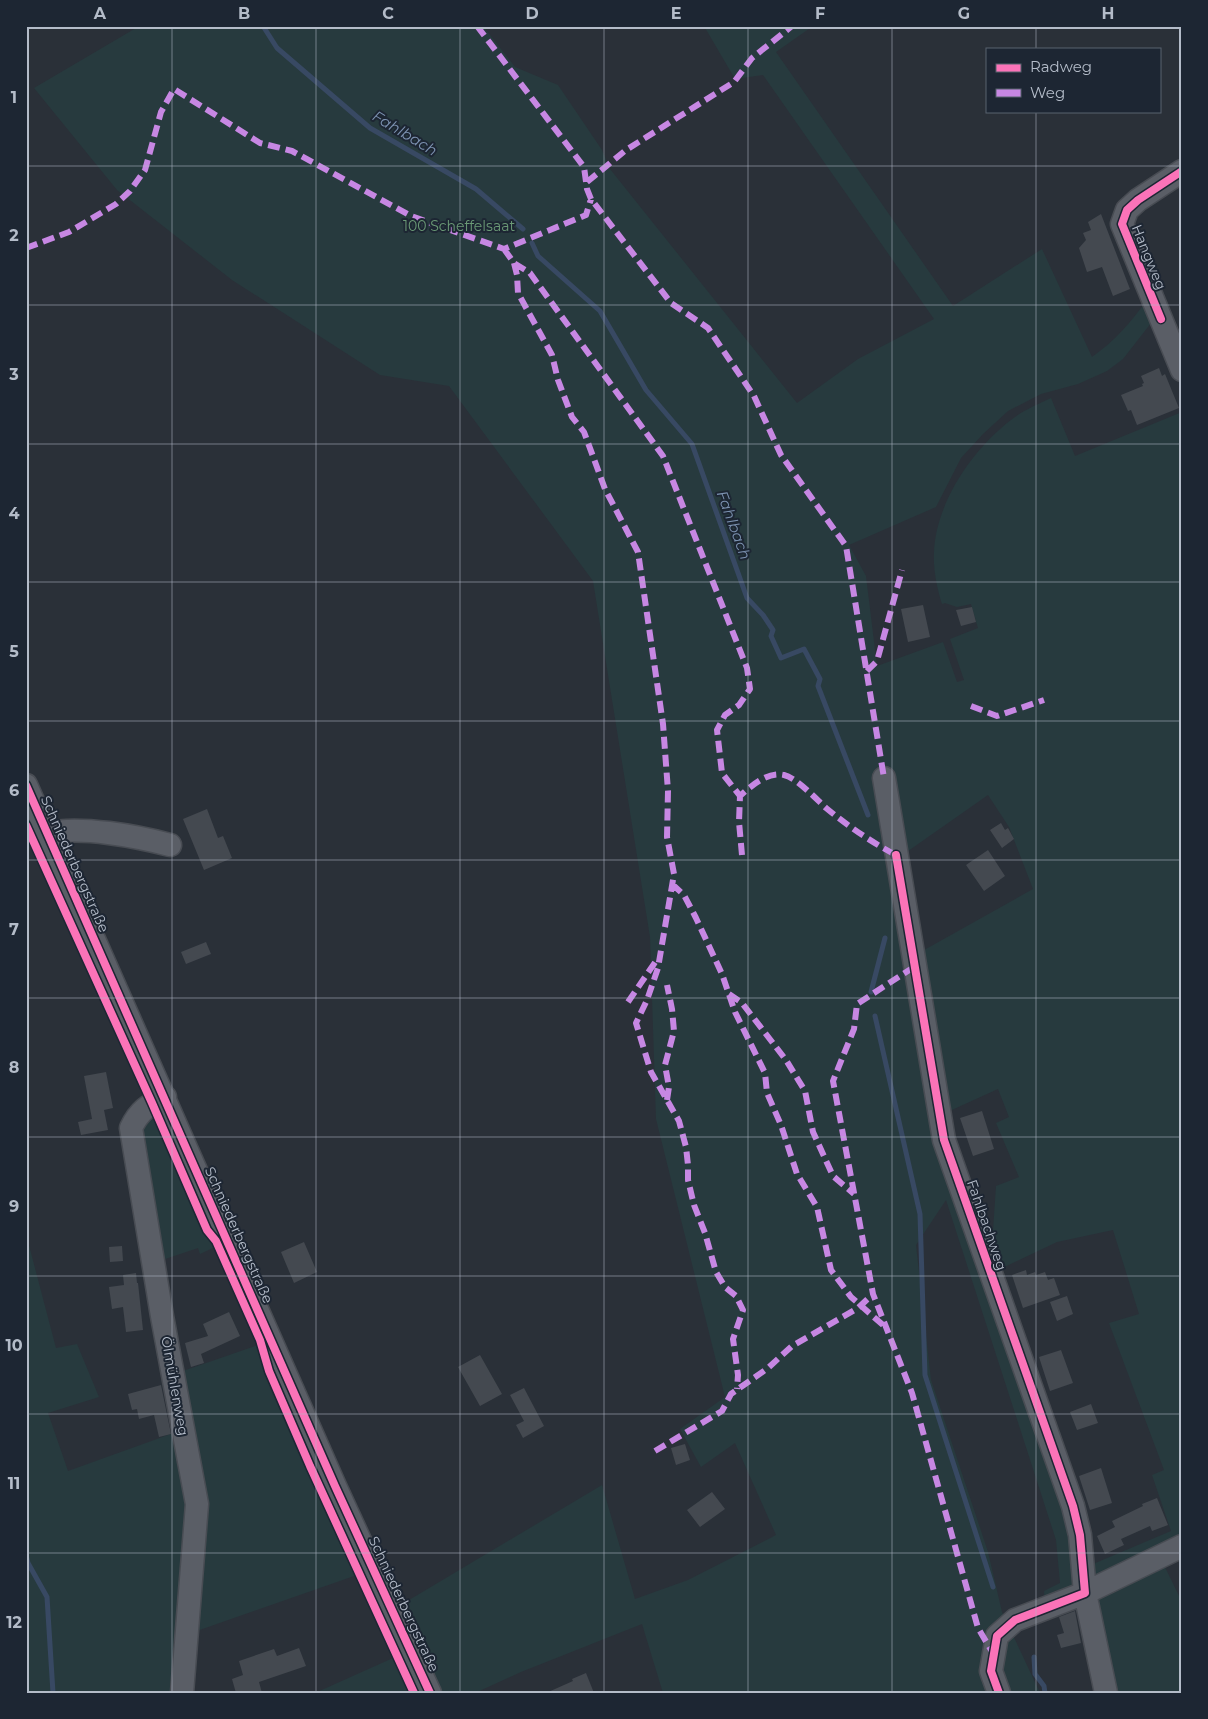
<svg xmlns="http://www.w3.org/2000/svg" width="1208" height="1719" font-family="Montserrat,sans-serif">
  <rect width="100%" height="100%" fill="#2a3038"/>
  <path fill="#273a3e" d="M136,26H483L515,67L558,85L602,150L610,169L797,403L858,359L934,319L763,75L735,79L704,26H813L776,52L953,306L1042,249L1092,357C1115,341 1131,322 1147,300L1155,318L1123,359L1107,371L1078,384L1041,394L1008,411L983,434L961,458L936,507L849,545L866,576L877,666L943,642L957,682L964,680L950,639L978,628L971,604L957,607L945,603L942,604C937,588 933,569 934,552C936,502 973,449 1011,420C1022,411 1038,404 1051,398L1075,456L1182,412V1542L1087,1589L1086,1567L1171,1531L1152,1475L1164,1470L1109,1323L1139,1314L1113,1230L1057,1242L994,1272L991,1260L996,1186L1019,1177L996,1123L1009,1117L998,1089L943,1114L917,954L1033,889L1009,827L988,795L901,856L941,1141L1076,1536L1082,1592L1045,1605L1044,1591L1060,1583L1056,1540L946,1200L916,1245L931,1380L988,1552L1002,1612L1040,1693H663L642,1624L521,1672L475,1693H438L399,1606L602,1485L635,1599L688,1580L776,1535L735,1443L701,1467L680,1429L725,1397L656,1119L650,937L593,581L449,386L380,375L232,280L117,190L34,88L136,28Z
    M152,1112L204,1229L215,1247L200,1254L198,1248L159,1261L139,1134Z
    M26,1234L56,1348L77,1344L99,1397L48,1413L68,1471L182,1430L193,1504L178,1693H26Z
    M258,1345L265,1371L357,1575L194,1632L183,1371Z
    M1161,1559L1182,1602V1693H1110L1088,1595Z
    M393,1658L409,1693H315Z"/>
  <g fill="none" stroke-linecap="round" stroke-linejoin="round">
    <path stroke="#384963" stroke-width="5" d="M263,26L277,48L370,128L476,189L523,229
      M532,243L538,256L600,311L646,390L692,444L747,598L763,615L773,630L771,636L781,658L804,649L820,679L818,686L868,815
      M871,992L885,938
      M875,1016L920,1214L925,1375L993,1587
      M26,1555L28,1563L47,1597L53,1693
      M1034,1657L1035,1674L1044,1686L1045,1693"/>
  </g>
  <path fill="#444950" d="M1101,214L1130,289L1113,296L1102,267L1087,272L1079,248L1086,240L1083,233L1091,230L1088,222Z
    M1159,368L1162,376L1165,374L1179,408L1137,425L1131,410L1128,411L1121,395L1143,386L1142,384L1144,383L1141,376Z
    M923,605L930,637L908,642L901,609Z
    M972,607L976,622L961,626L956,610Z
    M207,809L218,838L223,836L232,858L204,870L183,819Z
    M1001,823L1005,830L1008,828L1014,839L1002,848L990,830Z
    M988,850L1005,876L984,891L966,865Z
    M206,942L211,954L186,964L181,952Z
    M106,1072L113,1108L104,1110L108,1130L81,1135L78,1122L92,1119L84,1076Z
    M982,1111L994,1149L973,1156L960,1118Z
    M304,1242L317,1272L294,1283L281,1252Z
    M122,1246L123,1261L110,1262L109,1247Z
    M1026,1270L1027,1275L1035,1272L1036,1275L1045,1272L1048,1280L1054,1278L1060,1295L1023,1308L1012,1275Z
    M136,1273L137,1283H138L143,1330L126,1332L123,1307L112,1309L109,1287L124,1285L123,1275Z
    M1067,1296L1073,1314L1057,1321L1050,1302Z
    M229,1312L240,1336L201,1354L204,1363L191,1367L185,1343L208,1336L203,1324Z
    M1061,1350L1073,1383L1050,1391L1039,1357Z
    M480,1355L502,1394L480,1406L458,1367Z
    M161,1385L171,1434L159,1437L154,1415L139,1419L137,1409L132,1410L128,1394Z
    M524,1388L544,1426L523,1438L516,1425L524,1421L510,1395Z
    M1091,1404L1098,1423L1077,1430L1070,1412Z
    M685,1444L690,1460L676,1465L671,1448Z
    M1101,1468L1112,1503L1090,1510L1079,1476Z
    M712,1492L725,1509L700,1527L687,1510Z
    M1157,1498L1168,1525L1152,1531L1150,1526L1121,1539L1124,1545L1105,1554L1097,1536L1115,1527L1112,1521L1143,1506L1142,1504Z
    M1075,1611L1081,1643L1061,1648L1057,1635L1064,1633L1059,1617Z
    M299,1648L306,1666L259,1682L262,1693H236L232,1679L243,1675L239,1661L274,1649L277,1656Z
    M586,1673L594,1693H546L573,1681L572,1679Z"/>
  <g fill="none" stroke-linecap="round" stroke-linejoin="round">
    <defs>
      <path id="minor" d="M1182,171L1138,200L1127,210L1122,224L1182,370
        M884,778L944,1140L1073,1506L1080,1535L1085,1593L1106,1693
        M26,785L335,1486L430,1693
        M47,833C82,826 136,836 170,845
        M165,1097C148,1105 139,1111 131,1128L162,1316L197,1504L182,1693
        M999,1693L991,1671L997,1636L1015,1620L1085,1593L1182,1546"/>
    </defs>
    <use href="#minor" stroke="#484c53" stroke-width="25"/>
    <use href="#minor" stroke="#5a5e66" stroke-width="22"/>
    <path stroke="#c787e3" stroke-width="6" stroke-dasharray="12 6" stroke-linecap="butt" d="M477,26L584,167L587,189L591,199L671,303L708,328L754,396L781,455L846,546L884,778
      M587,182L626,150L734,82L752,58L792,26
      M26,248L69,232L116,204L130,191L145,170L161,112L174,89L260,143L292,151L411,216L504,249L586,215L591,199
      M504,249L514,263L530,273L663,456L747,668L750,689L739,705L725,715L717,730L722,773L740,796
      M514,263L517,275L518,293L552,355L558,380L572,417L584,432L605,489L638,552L663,724L668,791L667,837L674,874L658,968L647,1000L636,1023L651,1072L679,1121L686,1147L688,1165V1180L694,1205L705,1233L716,1272L725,1287L736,1296L743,1310L733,1339L738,1375L737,1389
      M867,671L877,661L902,570
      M971,706L997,716L1044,700
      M742,855L739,822L740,796C751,786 768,771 784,775C797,778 816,799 826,808C848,826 871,842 896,855
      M672,884L684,895L696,918L722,974L735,1012L765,1073L767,1093L781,1125L797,1174L817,1207L831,1270L851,1297L883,1325
      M914,967L857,1004L854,1029L833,1081L873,1294L912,1393L978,1628L994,1655
      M729,994L742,1003L786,1060L805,1091L813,1132L833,1176L854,1194
      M628,1002L658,958
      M667,1100L669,1087L665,1065L674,1031L672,1009L667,985
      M655,1451L722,1411L731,1394L768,1368L792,1346L858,1308L873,1294"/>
    <defs>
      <path id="cycleway" d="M1161,319L1122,224L1127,210L1138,200L1182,171
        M26,785L335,1486L430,1693
        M26,825L152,1103L207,1230L216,1241L260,1340L269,1371L310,1466L414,1693
        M896,855L944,1140L1073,1506L1080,1535L1085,1593L1015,1620L997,1636L991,1671L999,1693"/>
    </defs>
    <use href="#cycleway" stroke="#1d2633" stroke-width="11"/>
    <use href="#cycleway" stroke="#fb73b8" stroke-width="8"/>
  </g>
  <path fill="none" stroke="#b4bcc9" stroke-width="1" stroke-opacity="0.55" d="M172,26V1693M316,26V1693M460,26V1693M604,26V1693M748,26V1693M892,26V1693M1036,26V49M1036,111V1693M26,166H1182M26,305H1182M26,444H1182M26,582H1182M26,721H1182M26,860H1182M26,998H1182M26,1137H1182M26,1276H1182M26,1414H1182M26,1553H1182"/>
  <g text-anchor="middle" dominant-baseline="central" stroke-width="4" stroke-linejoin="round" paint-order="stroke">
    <g font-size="14" fill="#6b9a76" stroke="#1d2633">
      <text x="459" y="226">100 Scheffelsaat</text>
    </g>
    <g font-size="14" fill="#b4bcc9" stroke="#1d2633">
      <text transform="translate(1149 257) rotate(68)">Hangweg</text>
      <text transform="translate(75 864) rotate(66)">Schniederbergstraße</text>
      <text transform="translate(987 1225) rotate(71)">Fahlbachweg</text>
      <text transform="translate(239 1235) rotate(66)">Schniederbergstraße</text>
      <text transform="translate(175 1386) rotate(80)">Ölmühlenweg</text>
      <text transform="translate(404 1604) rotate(65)">Schniederbergstraße</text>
    </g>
    <g font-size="15" font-style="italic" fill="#7c92b1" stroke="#1d2633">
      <text transform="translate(405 133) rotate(31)">Fahlbach</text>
      <text transform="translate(734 525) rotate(70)">Fahlbach</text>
    </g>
  </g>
  <rect width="1208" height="1719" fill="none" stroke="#1d2633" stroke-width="55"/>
  <rect x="986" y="48" width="175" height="65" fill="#1d2633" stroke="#59626f"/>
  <rect x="996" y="64" width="25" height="8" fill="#fb73b8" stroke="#59626f"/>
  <text x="1030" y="72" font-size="15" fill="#b4bcc9">Radweg</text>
  <rect x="996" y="89" width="25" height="8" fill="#c787e3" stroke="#59626f"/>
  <text x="1030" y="98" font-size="15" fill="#b4bcc9">Weg</text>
  <rect x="28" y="28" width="1152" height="1664" fill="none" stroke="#b4bcc9" stroke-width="2"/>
  <g font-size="16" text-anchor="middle" font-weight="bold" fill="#b4bcc9">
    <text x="100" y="19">A</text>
    <text x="244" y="19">B</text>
    <text x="388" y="19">C</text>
    <text x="532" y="19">D</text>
    <text x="676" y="19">E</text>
    <text x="820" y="19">F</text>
    <text x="964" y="19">G</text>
    <text x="1108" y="19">H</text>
    <text x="14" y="103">1</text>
    <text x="14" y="241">2</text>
    <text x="14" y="380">3</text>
    <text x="14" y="519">4</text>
    <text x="14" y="657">5</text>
    <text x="14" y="796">6</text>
    <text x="14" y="935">7</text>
    <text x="14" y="1073">8</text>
    <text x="14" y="1212">9</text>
    <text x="14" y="1351">10</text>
    <text x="14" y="1489">11</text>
    <text x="14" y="1628">12</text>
  </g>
</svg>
